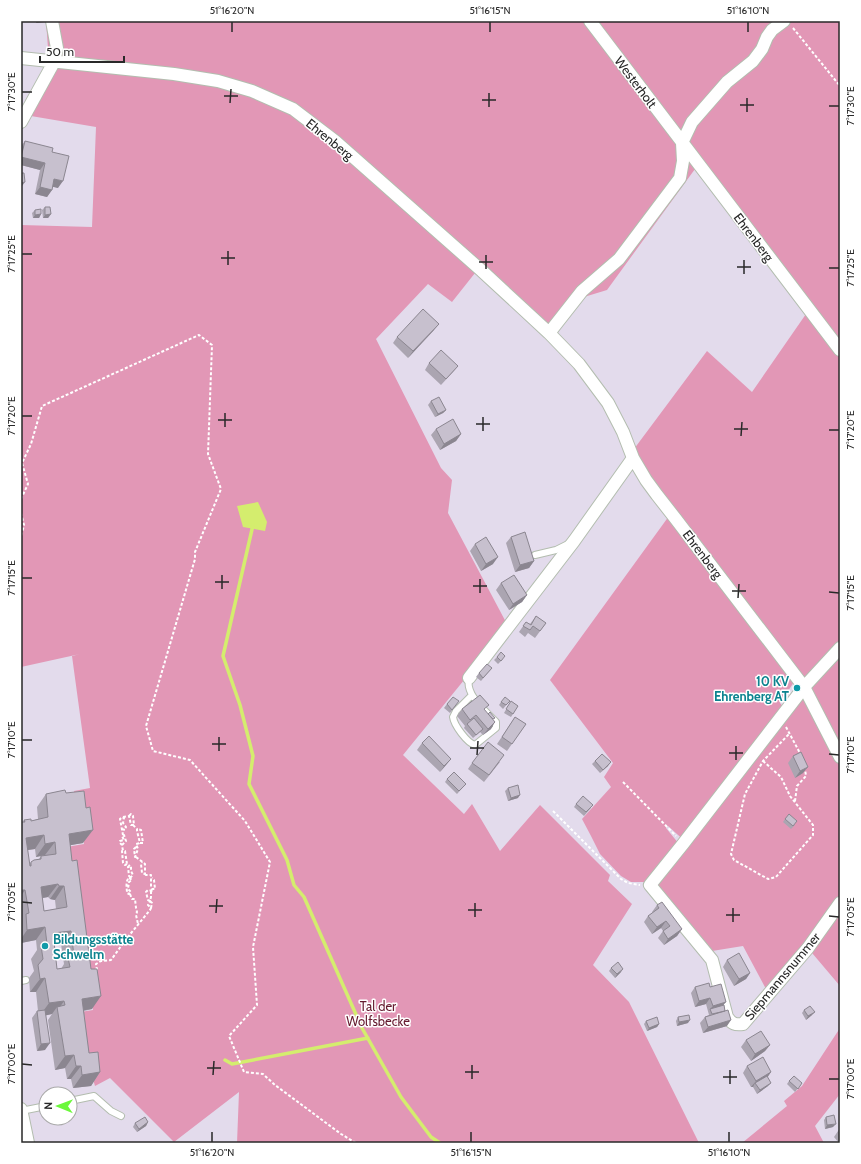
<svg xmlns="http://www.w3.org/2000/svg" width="861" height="1164" font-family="Cabin,sans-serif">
  <rect width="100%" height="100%" fill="#e3dbec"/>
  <path fill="#e297b6" d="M46,21H840V752L804,686L677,520L634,449L707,351L752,392L806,314L695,169L607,290L584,297L553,335L532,323L475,273L452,302L428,284L376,339L441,468L452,480L448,513L508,626L403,755L464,814L472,804L500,851L540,805L610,875L608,881L632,904L593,965L629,1002L699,1143H237L239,1092L174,1142L110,1078L95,1086L74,1013L93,1010L88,980L61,848L84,844L82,820L78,819L74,791L90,788L72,656L80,654L21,667V225L92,227L96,127L25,115L49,62Z
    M669,516L796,679L780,703L785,709L803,696L840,762V895L806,946L766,989L743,946L712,951L653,886L687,843L668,826L666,828L679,844L645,882H631L621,876L600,854L591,836L582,819L611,787L604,777L613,763L550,680Z
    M840,899V986L807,947Z
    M840,1028V1094L815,1126L824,1143H742L787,1106L784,1101L802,1086Z"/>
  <path fill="#d4ed6e" d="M258,502L267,522L265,531L243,527L237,506Z"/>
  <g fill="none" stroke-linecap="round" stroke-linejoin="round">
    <path stroke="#d4ed6e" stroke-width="3.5" d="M253,525L223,656L240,705L253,756L249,784L287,860L294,885L304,897L362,1028L401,1097L431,1137L440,1143
      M225,1060L232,1064L368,1038"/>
    <defs>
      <path id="lane" d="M535,555L556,550L568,544
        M469,678C465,695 485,710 496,722V728L475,745C467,743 454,725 453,717L456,711L472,695
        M21,981L26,980
        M70,1101L94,1096L111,1111L121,1116
        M21,1111L46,1106"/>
      <path id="street" d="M590,21L840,350
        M21,58L174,74L218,81L252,91L293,109L335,141L482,271L549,333L579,364L608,403L623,432L633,458L646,480L657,495L675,518L804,687L840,757
        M21,122L54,62L57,48L52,21
        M549,333L582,291L619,259L680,178L683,161L682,143L692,122L727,82L753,61L762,49L767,37L772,30L784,21
        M840,648L805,686L683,844L650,885L712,960L727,1017C732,1024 735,1025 743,1024L808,948L840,903
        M469,678L574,541L633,458
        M21,1109L28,1143"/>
    </defs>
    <use href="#lane" stroke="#b3bdaf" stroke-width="8"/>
    <use href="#street" stroke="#b3bdaf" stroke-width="14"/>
    <path stroke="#fff" stroke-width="2" stroke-dasharray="3 2" stroke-linecap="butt" d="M793,28L840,86
      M21,499L28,484L22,463L31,444L42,406L199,335L212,345L208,454L221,489L195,552V559L146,726L153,751L190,760L245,821L270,862L253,947L257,1005L229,1036L244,1072L263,1074L275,1085L341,1134L356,1143
      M21,513L24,525L21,537
      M786,727L801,755
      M763,761L781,777L790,796L813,825V835L776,877L768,879L734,860L731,854L745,794L763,761L790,733
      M623,782L676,836
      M795,801L797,786L806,776L805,769
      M553,811L621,879L628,883L640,885
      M123,817L129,816L131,825H134L133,816L131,814L129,816
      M133,825L137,829V831L140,843H143L141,830L137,829
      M122,829L125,830L126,827L123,823L124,818L122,817L120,819L123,835
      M122,845L126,841L124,835L122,836L124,840L120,841V843L122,845L123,851
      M136,847L134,849L135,857L138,849L136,844L140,843
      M136,857L145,864V874L142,873L141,864L142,862
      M127,864L125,865L123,863L122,851H125L127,864L130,866
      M145,874L146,875H151V887L152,889H155L154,880L152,878
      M129,878L132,880L129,882L128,889L131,892L129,894L127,893C127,889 125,881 129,878Z
      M130,878L133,875L131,871V866L128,867L129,876L130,877
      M151,891V897L150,901L148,900L146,892L148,890L153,891V889
      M130,894L132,899H135L136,908L137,912L136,915L138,924
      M150,901L152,903L151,908L148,905Z
      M97,970L96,964L101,961L111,960L127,938L150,910L151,908"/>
    <use href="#lane" stroke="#fff" stroke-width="6"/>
    <use href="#street" stroke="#fff" stroke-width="12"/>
  </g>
  <path fill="#aba5b1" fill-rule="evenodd" d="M25,141L52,152L58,188L52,186V190L47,197L35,194L40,170L21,165V146Z
    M45,207L51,214L48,218H43L42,210Z
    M35,210L41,214L39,218H33L32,213Z
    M434,330L408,358L393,343L397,337Z
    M429,363L458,366L453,372L441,385L425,370Z
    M431,401L446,410L443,413L435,417L428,405Z
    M436,429L461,434L456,441L440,450L431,435Z
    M511,537L534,561L529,568L515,572L506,543Z
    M475,544L493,564L481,571L470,551Z
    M501,583L527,595L522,602L509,610L496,590Z
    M536,616L546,623L535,638L528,633L525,637L519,632L526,622L530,624Z
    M497,657L503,659L498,664L494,660Z
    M492,668L481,681L476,677L479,673Z
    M459,701L450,713L444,708L447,704Z
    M511,701L518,706L511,717L504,713Z
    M501,702L507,704L503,709L499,705Z
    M462,709L493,720L491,729L483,735L480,732L473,738L464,728L465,726L457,716Z
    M515,717L526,724L507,751L497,744Z
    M422,743L451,759L446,765L440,772L417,750Z
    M793,756L803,773L795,778L788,763Z
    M595,761L608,766L600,773L592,764Z
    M500,762L484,782L468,769L472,763Z
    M447,779L466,784L457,794L445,782Z
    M508,788L518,798L508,801L505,791Z
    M66,793L83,843L70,845L92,1009L84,1011L89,1053L100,1072L91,1086L73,1088L71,1079H67L65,1068L55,1070L48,1020L52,1014L46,1015L45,1050L37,1051L32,1018L37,1011H38L36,992H30L29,978L34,971L31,959L37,950L36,940L21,943V822H23L24,820L31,821L38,819L37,807L46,794ZM35,849L36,857L41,856L39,859L31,862L29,865L27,850ZM48,897L50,899L55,900L56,909L44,911L42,898ZM61,944L64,964L61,969H57L54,945Z
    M576,804L591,808L584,816L574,807Z
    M785,819L795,825L791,829L783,822Z
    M657,905L682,929L677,936L664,945L658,938L663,931L661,928L652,934L644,922L648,916L653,912H652Z
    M727,960L750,973L746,979L734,986L723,967Z
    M611,968L621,972L615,978L609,971Z
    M695,987H710L724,1005L727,1026L703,1033L700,1023L705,1017L709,1015L706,1004L695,1007L691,993Z
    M804,1010L812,1015L806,1020L802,1013Z
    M678,1017L688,1023L677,1026L676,1021Z
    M646,1021L659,1024L657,1027L647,1031L644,1024Z
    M746,1040L770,1045L765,1051L751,1061L741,1047Z
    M747,1066L771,1072L767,1077L768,1086L757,1094L753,1087H751L743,1073Z
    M789,1081L802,1083L795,1092L787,1084Z
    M826,1117L833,1127L825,1129L824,1120Z
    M148,1122L146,1126L137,1132L133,1127L135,1123Z
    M840,1128V1143H839L834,1137Z"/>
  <path fill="#8b8690" d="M37,21H46L45,22L36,23Z
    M21,157L45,163L40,170L21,165Z
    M54,179L63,181L58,188L49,186Z
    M25,182L22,186H21V183Z
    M40,187L52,190L47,197L35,194Z
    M41,214L39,218H33L35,215Z
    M51,214L48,218H43L45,215Z
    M439,324L434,330L408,358L413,351Z
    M446,410L443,413L435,417L438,414Z
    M461,434L456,441L440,450L444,444Z
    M498,557L493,564L481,571L486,564Z
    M534,561L529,568L515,572L520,565Z
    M527,595L522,602L509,610L513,604Z
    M495,722L491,729L483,735L488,729Z
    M451,759L446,765L440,772L444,766Z
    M611,762L608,766L600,773Z
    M808,767L803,773L795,778L800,771Z
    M520,795L518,798L508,801L511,798Z
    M93,830L83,843L60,847L69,834Z
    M44,835L35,849L21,851L26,838Z
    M55,842L45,855L36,857L45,844Z
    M58,884L48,897L32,900L41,887Z
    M59,886H64L55,900L50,899Z
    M21,890H25L21,896Z
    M666,921L661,928L652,934L657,927Z
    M45,927L36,940L21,943V939L27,930Z
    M682,929L677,936L664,945L668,939Z
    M71,931L61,944L46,946L53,933Z
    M623,969L621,972L615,978L617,974Z
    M750,973L746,979L734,986L739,979Z
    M45,978L36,992H30L40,979Z
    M101,996L92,1009L73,1012L82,999Z
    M710,998L706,1004L695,1007L699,1001Z
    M64,1001L58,1010L57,1007L52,1014L39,1017L49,1003Z
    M726,1002L721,1008L710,1009L713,1006Z
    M815,1012L812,1015L806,1020L808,1016Z
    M690,1020L688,1023L677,1026L679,1022Z
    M731,1020L727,1026L703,1033L708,1027Z
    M659,1024L657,1027L647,1031L649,1028Z
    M50,1043L45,1050L37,1051L41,1044Z
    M770,1045L765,1051L751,1061L755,1054Z
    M74,1055L65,1068L55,1070L65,1056Z
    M76,1066H81L71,1079H67Z
    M100,1072L91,1086L73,1088L82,1075Z
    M771,1072L767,1078L755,1083L753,1087H751L756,1081Z
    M771,1083L768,1086L757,1094L760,1090Z
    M148,1122L146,1126L137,1132L139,1129Z
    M836,1124L833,1127L825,1129L827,1125Z"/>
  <path fill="#c7c0ce" stroke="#8b8690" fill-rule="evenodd" d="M25,141L53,148L52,152L69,156L63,181L54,179L52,190L40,187L45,163L21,157Z
    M21,173H24L25,182L21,183Z
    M45,207H50L51,214L45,215Z
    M41,209V214L35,215V210Z
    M423,309L439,324L413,351L397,337Z
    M441,350L458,366L446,379L429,363Z
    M439,397L446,410L438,414L431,401Z
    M453,419L461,434L444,444L436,429Z
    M525,532L534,561L520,565L511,537Z
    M486,537L498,557L486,564L475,544Z
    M514,575L527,595L513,604L501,583Z
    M536,616L546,623L540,631L533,626L530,630L523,626L526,622L531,625Z
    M501,652L505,656L501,661L497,657Z
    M487,664L492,668L483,678L479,673Z
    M480,695L489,705L484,709L495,722L488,729L476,715L470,720L462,709Z
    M453,697L459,701L452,710L447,704Z
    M505,697L510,701L506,705L501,702Z
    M511,701L518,706L513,714L506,709Z
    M490,712L495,718L493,719L488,714Z
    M515,717L526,724L512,744L502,737Z
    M474,718L483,729L476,735L467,724Z
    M429,736L451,759L444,766L422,743Z
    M488,742L504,755L489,775L472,763Z
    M801,752L808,767L800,771L793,756Z
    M602,754L611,762L603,770L595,761Z
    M454,772L466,784L459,791L447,779Z
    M518,785L520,795L511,798L508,788Z
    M65,790L66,793L84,791L86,808L90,807L93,830L69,834L72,861L77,860L91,969H97L101,996L82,999L89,1053L98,1052L100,1072L82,1075L81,1066H76L74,1055L65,1056L57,1007L65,1005L64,1001L49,1003L45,978L40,979L38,965L43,959L41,946L47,944L45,927L27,930L26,914L29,913L25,890H21V822H25L24,820L31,819V821L48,817L46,794ZM44,835L45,844L55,842L56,854L41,856V859L34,860L31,862V866H30L26,838ZM58,884L59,886H64L67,907L44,911L41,887ZM71,931L74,956L68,958L70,967L57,969L53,933Z
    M583,796L593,805L586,812L576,804Z
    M789,814L797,821L793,826L785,819Z
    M662,902L682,929L668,939L663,931L670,926L666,921L657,927L648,916L659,908L657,905Z
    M739,953L750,973L739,979L727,960Z
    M618,962L623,969L617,974L611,968Z
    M709,983L710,987L721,984L726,1002L713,1006L710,998L699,1001L695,987Z
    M724,1005L725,1011L712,1014L710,1009Z
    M810,1006L815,1012L808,1016L804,1010Z
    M45,1010L50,1043L41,1044L37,1011Z
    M728,1010L731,1020L708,1027L705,1017Z
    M689,1015L690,1020L679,1022L678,1017Z
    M657,1017L659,1024L649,1028L646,1021Z
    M761,1031L770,1045L755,1054L746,1040Z
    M763,1057L771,1072L756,1081L747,1066Z
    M767,1076L771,1083L760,1090L755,1083Z
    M794,1076L802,1083L798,1089L789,1081Z
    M834,1115L836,1124L827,1125L826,1117Z
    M145,1117L148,1122L139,1129L135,1123Z"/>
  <path fill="none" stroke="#292929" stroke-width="1.5" d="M232,32V22M490,32V22M748,32V22M22,92H32M224,96H238M482,100H496M230,103L231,89M740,105H754M829,106H839M489,107V93M747,112V98M22,254H32M221,258H235M479,262H493M228,265V251M737,267H751M829,268H839M486,269V255M744,274V260M22,416H32M218,420H232M476,424H490M225,427V413M734,429H748M829,430H839M483,431V417M741,436L742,422M22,578H32M215,582H229M473,586H487M222,589V575M732,591H746M829,592L839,593M480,593V579M738,598L739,584M22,740H32M212,744H226M470,748H484M219,751V737M729,753H743M829,754L839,755M477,755L478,741M736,760V746M22,902L32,903M209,906H223M468,910H482M216,913L217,899M726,915H740M829,916L839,917M475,917V903M733,922V908M22,1064L32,1065M207,1068H221M465,1072H479M213,1075L214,1061M723,1077H737M472,1079V1065M829,1079H839M730,1084V1070M212,1142V1132M471,1142V1132M729,1142V1132"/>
  <g fill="#0f9aa8" stroke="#fff" stroke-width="1.5">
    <circle cx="797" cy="688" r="4"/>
    <circle cx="45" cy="946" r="4"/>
  </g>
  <g text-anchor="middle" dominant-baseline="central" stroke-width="3" stroke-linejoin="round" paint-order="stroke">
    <g font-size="13" fill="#292929" stroke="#fff">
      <text transform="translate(636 82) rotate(53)">Westerholt</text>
      <text transform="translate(330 139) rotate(39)">Ehrenberg</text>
      <text transform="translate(754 237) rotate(53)">Ehrenberg</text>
      <text transform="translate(703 554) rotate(53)">Ehrenberg</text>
      <text transform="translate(782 976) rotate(-50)">Siepmannsnummer</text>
    </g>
    <g font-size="13" font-weight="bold" fill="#0d838f" stroke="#fff" text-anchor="end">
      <text x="789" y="681">10 KV<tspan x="789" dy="15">Ehrenberg AT</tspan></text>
      <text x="53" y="939" text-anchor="start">Bildungsstätte<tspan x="53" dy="15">Schwelm</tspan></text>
    </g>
    <g font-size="13" fill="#651a2f" stroke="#fff">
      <text x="378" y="1006">Tal der<tspan x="378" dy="15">Wolfsbecke</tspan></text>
    </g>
  </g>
  <rect width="861" height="1164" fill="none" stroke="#ffffff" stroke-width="44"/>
  <g transform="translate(58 1106) rotate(271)"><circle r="19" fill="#ffffff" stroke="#a9a9a9"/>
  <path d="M0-3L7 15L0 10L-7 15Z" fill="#6bf83b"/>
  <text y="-6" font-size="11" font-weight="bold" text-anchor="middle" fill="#292929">N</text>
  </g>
  <path d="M40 56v6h84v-6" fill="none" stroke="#292929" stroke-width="2"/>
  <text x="46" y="56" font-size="12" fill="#292929" stroke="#ffffff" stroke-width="3" paint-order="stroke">50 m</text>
  <rect x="22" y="22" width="817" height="1120" fill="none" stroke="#292929" stroke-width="1.5"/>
  <g font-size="10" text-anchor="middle" fill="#292929">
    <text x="232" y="14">51°16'20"N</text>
    <text x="490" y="14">51°16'15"N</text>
    <text x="748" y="14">51°16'10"N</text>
    <text transform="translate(11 92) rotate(-90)" y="4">7°17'30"E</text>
    <text transform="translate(850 106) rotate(-90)" y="4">7°17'30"E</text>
    <text transform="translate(11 254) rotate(-90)" y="4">7°17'25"E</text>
    <text transform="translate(850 268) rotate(-90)" y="4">7°17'25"E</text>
    <text transform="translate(11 416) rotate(-90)" y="4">7°17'20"E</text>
    <text transform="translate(850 430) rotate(-90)" y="4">7°17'20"E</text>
    <text transform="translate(11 578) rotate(-90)" y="4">7°17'15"E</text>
    <text transform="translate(850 593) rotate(-90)" y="4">7°17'15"E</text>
    <text transform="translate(11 740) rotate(-90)" y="4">7°17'10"E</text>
    <text transform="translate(850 755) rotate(-90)" y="4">7°17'10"E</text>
    <text transform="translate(11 902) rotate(-90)" y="4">7°17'05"E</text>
    <text transform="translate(850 917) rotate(-90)" y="4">7°17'05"E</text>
    <text transform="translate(11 1064) rotate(-90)" y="4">7°17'00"E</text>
    <text transform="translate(850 1079) rotate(-90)" y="4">7°17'00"E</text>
    <text x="212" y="1156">51°16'20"N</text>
    <text x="471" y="1156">51°16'15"N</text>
    <text x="729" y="1156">51°16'10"N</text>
  </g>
</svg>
